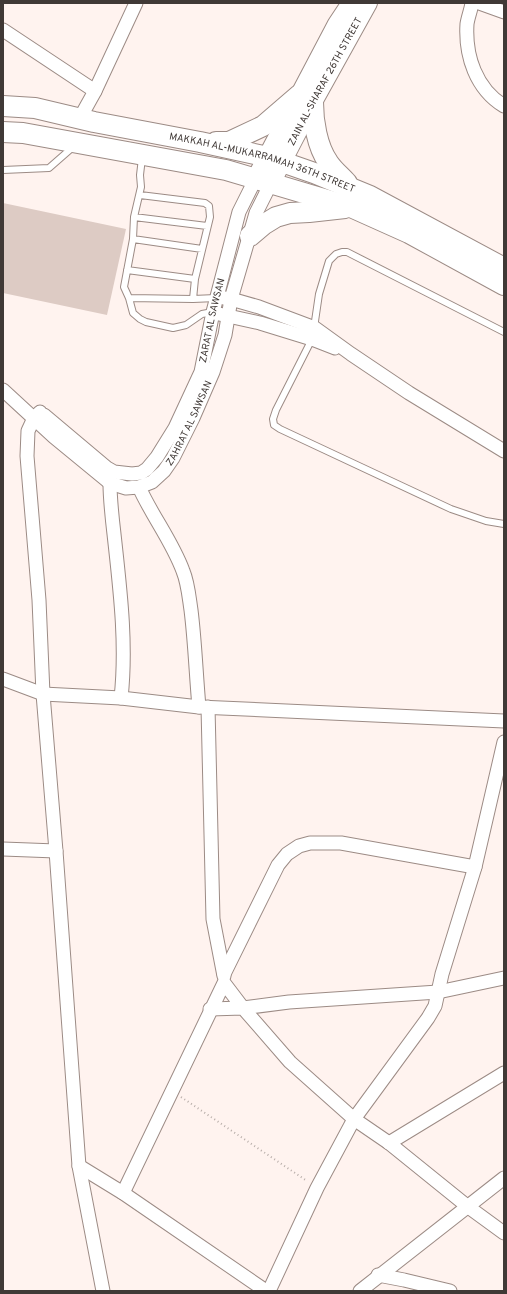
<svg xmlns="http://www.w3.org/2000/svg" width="507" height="1294" font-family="Overpass,sans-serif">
  <rect width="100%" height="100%" fill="#fff3ef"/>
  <path fill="#ddcbc4" d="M3,203L126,229L107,315L3,293Z"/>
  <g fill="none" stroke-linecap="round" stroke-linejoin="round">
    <defs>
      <path id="service" d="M142,158L140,175L141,187L134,217L133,239L124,287L129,298L133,313L140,319L146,322L173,328L186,325L202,314L213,312
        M3,170L49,168L73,147
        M140,195L205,203L209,206L210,217L195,279L193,299
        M134,217L207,226
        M133,239L202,249
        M127,270L195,279
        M129,298L193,299L216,298
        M314,328L319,294L329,261L336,254L342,252H347L504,332
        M312,339L276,410L273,419L274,425L280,429L451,509L486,521L504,524"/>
      <g id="minor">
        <path d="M472,3C471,10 468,17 467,24C465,56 476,89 504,106"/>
        <path d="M479,3L504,12"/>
        <path d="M3,30L95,91"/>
        <path d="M80,118L95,91L136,3"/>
        <path d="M224,298L231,299L259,307L315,328L351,354L409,393L504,451"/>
        <path d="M219,314L260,323L312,339L335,348"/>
        <path id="s1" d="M3,390L54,437L110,483L126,488L139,487L152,482L164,471L173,458L193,418L213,372L225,335L231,299L256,213L271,183"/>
        <path d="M40,412L34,418L28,431L27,456L39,600L43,694L56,851L79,1166L103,1291"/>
        <path id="s2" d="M44,415L107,468L114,472L132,474L141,473L147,469L157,457L175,428L201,372L213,312L239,212L256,178"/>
        <path d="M110,483C110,500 112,517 114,534C120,589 127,644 121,698"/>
        <path d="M139,487C152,516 172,541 183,571C188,583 189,597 191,610C195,642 196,674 199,707"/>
        <path d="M3,679L43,694L121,698L199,707L504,721"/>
        <path d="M208,707L213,919L224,976"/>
        <path d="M3,849L56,851"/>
        <path d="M224,974L278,865L287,854L299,846L310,843H341L475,867"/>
        <path d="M210,1009L243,1008L290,1062L354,1119L389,1143L467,1206L504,1233"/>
        <path d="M389,1143L504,1073"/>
        <path d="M79,1166L123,1193L266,1291"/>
        <path d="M123,1193L224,983L243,1008L289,1002L438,992L504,978"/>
        <path d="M378,1275L404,1280L450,1291"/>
        <path d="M269,1291L317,1188L354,1119L428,1018L435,1006L442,974L475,867L504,742"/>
        <path d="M360,1291L504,1178"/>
      </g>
      <g id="secondary">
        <path d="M256,178L337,24L351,3"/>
        <path id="s3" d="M271,183L313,102L368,3"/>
      </g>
      <g id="primary">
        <path d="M313,102C313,121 317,146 328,162C333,170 341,176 347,183"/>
        <path id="s4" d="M3,106L35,108L94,122L200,142L268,157L314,173L370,196L504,268"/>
        <path d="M3,132L23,133L226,170L351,207L409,233L504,285"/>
        <path d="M216,142H229L263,126L299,95"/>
        <path d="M250,236L263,225L276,217L290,213L309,212L345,208"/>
      </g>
    </defs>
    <use href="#service" stroke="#9c8b85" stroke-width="8"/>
    <use href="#minor" stroke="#9c8b85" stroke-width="15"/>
    <use href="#secondary" stroke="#9c8b85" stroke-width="20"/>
    <use href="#primary" stroke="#9c8b85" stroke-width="22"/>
    <path stroke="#b8aeaa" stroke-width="2" stroke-dasharray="1 3" stroke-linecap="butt" d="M181,1097L307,1181"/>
    <use href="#service" stroke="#fff" stroke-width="6"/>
    <use href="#minor" stroke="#fff" stroke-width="13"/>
    <use href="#secondary" stroke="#fff" stroke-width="18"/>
    <use href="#primary" stroke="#fff" stroke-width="20"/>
  </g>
  <g text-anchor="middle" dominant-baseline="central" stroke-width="4" stroke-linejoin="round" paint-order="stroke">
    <g font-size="10" fill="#403936" stroke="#fff3ef">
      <text stroke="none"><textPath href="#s3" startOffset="115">ZAIN AL-SHARAF 26TH STREET</textPath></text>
      <text stroke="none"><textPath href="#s4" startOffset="266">MAKKAH AL-MUKARRAMAH 36TH STREET</textPath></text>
      <text stroke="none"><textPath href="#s2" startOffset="289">ZARAT AL SAWSAN</textPath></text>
      <text stroke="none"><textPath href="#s1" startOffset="256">ZAHRAT AL SAWSAN</textPath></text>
    </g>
  </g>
  <rect width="507" height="1294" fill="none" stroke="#403936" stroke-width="8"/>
</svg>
